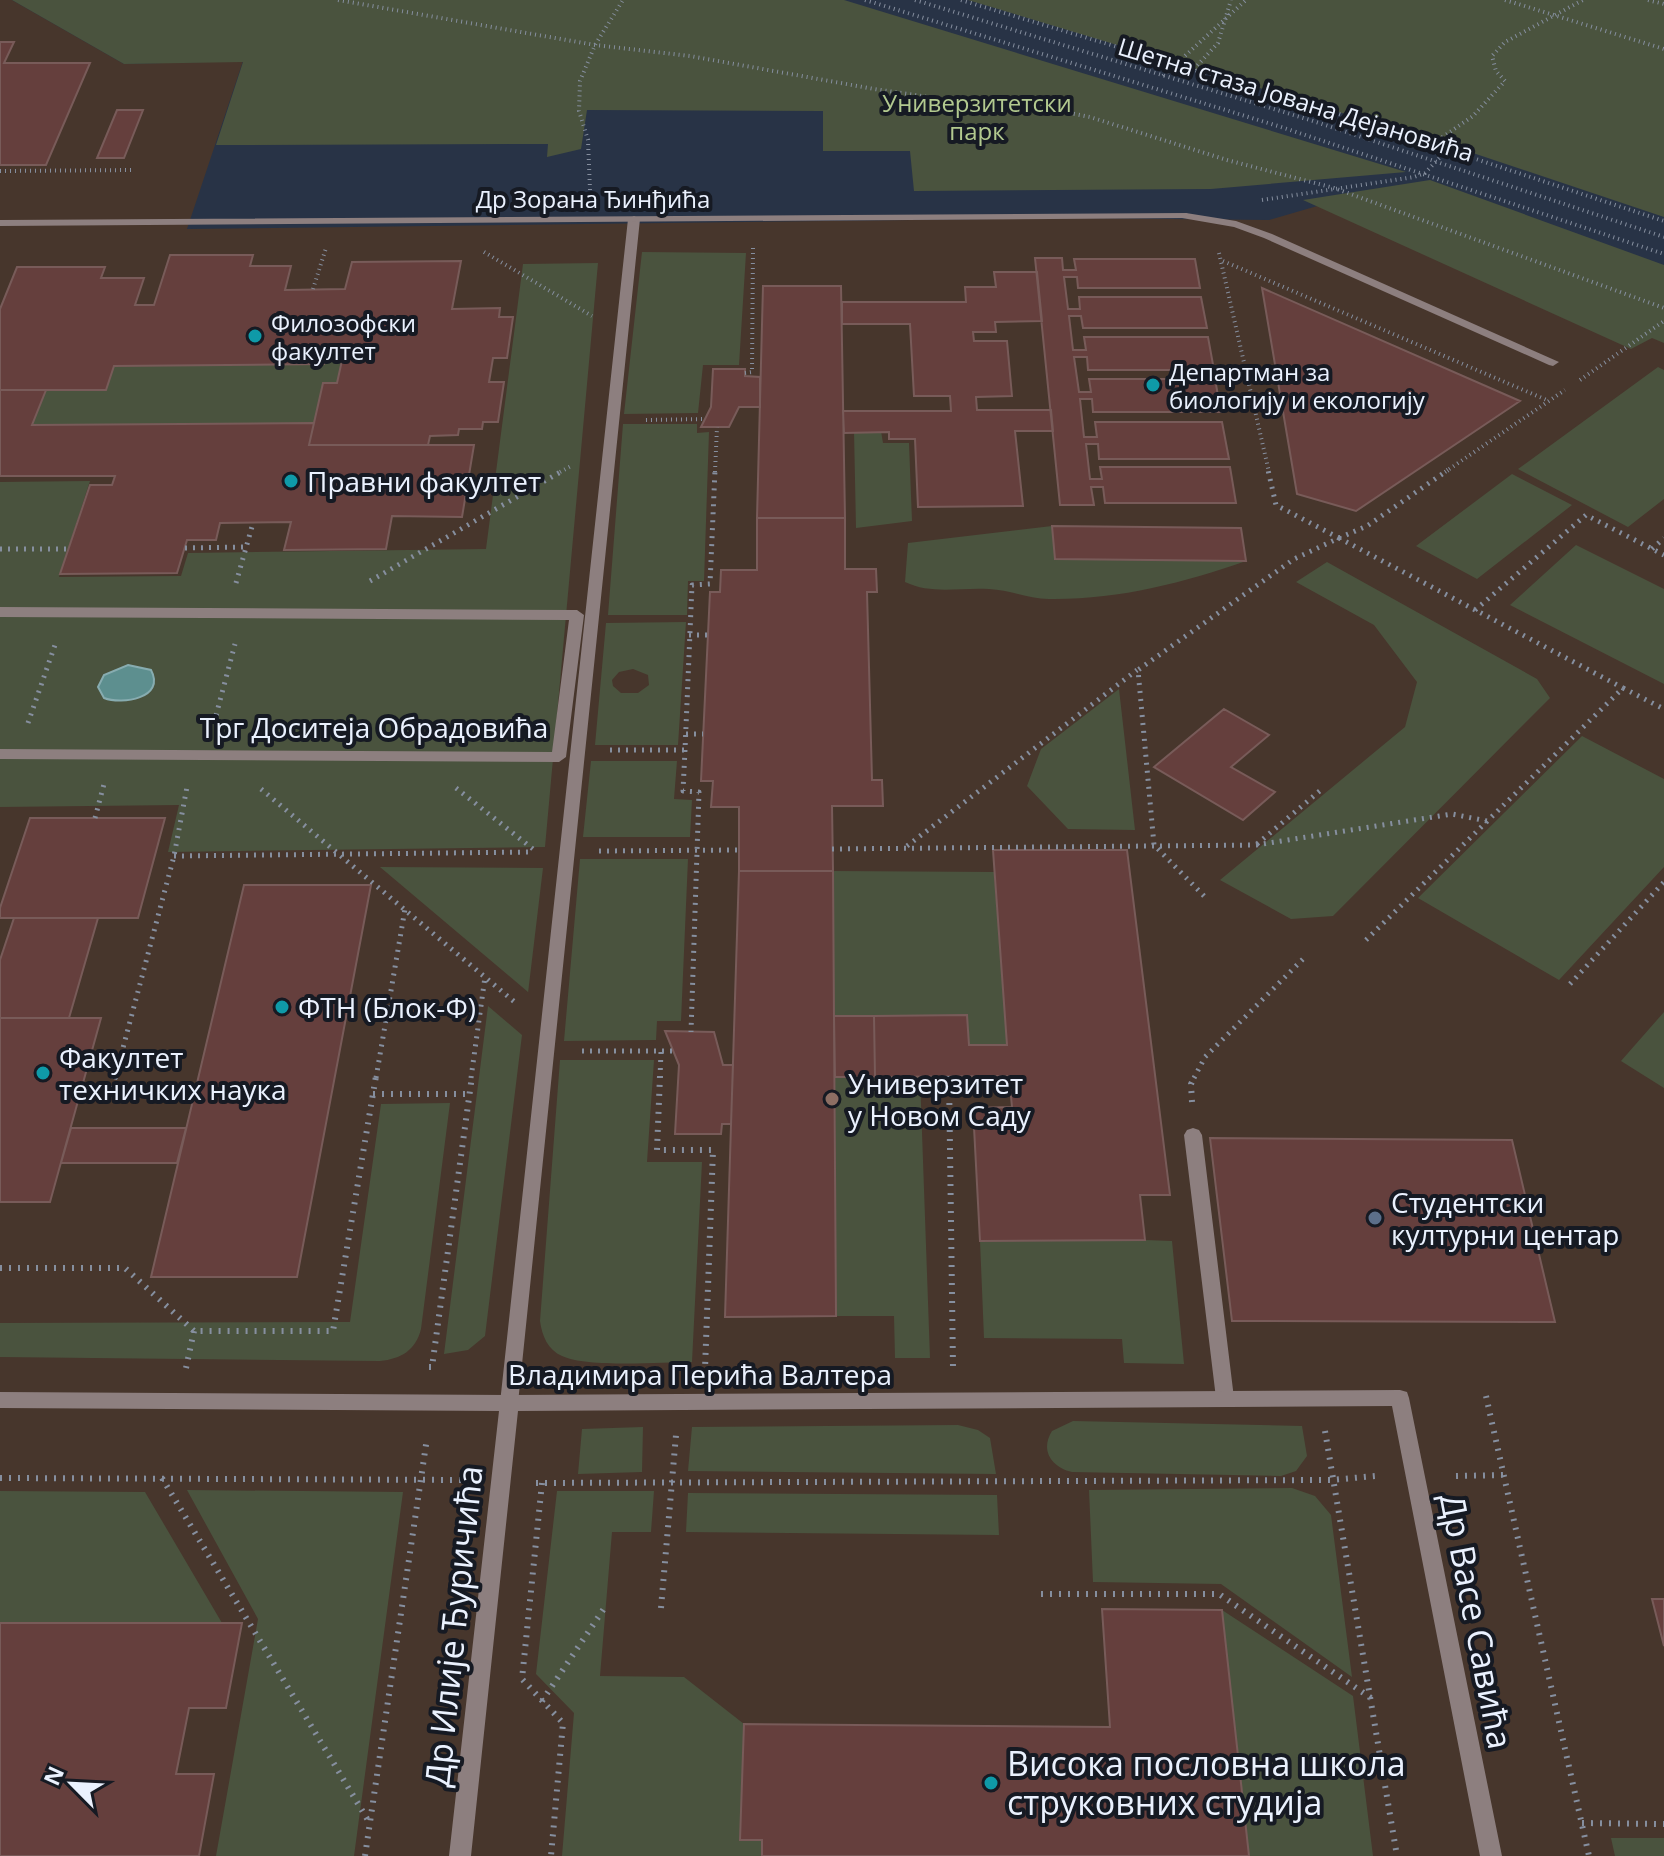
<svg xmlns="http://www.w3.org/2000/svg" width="1664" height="1856" font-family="'Open Sans',sans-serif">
  <rect width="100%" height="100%" fill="#283346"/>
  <path fill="#47362c" d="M0,0H12L124,64L243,61L187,229L1072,218L1269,220L1331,202L1664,342V1856H0Z"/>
  <path fill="#4a533e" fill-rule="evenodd" d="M12,0H844L1406,172L1211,189L914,191L910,151H823V111L587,110L581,149L547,157L548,144L216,145L243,62L124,64Z
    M968,0H1664V217L1458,148Z
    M1430,180L1664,265V343L1652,338L1631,349L1303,200Z
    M642,252L746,253L739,365H703L698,413L624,414Z
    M598,263L545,847L168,852L179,805L0,807V482L90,481L59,577L181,576L188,553L486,549L523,264Z
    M326,356H343L337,383H323L314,423L32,425L46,390H106L114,366L324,364Z
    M1658,367L1664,370V499L1628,527L1518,469Z
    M623,424H697V433L709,432L704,581H688L687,615H608Z
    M854,431H881L883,443H909L912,521L856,528Z
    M1512,474L1572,505L1477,579L1416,546Z
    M1052,526L1055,559L1246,561C1183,583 1117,600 1049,599C1029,599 1010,590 989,589C961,587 932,595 905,582L908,543Z
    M1576,545L1664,589V684L1510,605Z
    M1327,562L1537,679L1550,698L1333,916L1291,919L1220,880L1405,727L1417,682L1374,625L1296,582Z
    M686,622L678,745H595L606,623ZM633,669L648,675L649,685L638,693H621L613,686L612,680L619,672Z
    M1119,689L1135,830L1068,829L1027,786L1041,749Z
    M1582,736L1664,779V867L1559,980L1418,898Z
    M591,761H677L674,799L692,800L690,837H583Z
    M580,859H688L681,1021H657L656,1040L564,1041Z
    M380,867L543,868L528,993V992Z
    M833,871L994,872L1007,1045H969L967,1015L834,1016Z
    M488,1006L522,1035L485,1336L468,1350L444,1354Z
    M1664,1012V1088L1621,1061Z
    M560,1060H654L647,1162H702L692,1362C661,1362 588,1368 562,1356C548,1350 542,1336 540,1321Z
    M920,1076L930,1358H895L894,1316H836L835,1077Z
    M450,1103L421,1329C416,1350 401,1359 380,1361L0,1357V1323L350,1322L381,1104Z
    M1145,1240L1172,1241L1184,1364L1124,1363L1122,1339L984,1338L980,1241Z
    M1073,1421L1302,1426L1307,1456L1296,1471L1281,1476L1072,1472C1051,1467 1040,1450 1052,1431Z
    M958,1425L978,1430L990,1438L996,1474L688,1471L692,1427Z
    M643,1427L642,1472L578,1474L582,1429Z
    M1292,1488L1315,1496L1331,1515L1352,1677L1221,1584L1093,1582L1089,1490Z
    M187,1490L403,1492L354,1856H216L258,1619Z
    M0,1491L145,1492L222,1623H0Z
    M557,1491H654L651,1532H612L600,1676L684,1677L744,1724L740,1839L762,1840V1856H562L574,1713L536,1674Z
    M688,1493L997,1495L999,1535L686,1532Z
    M1222,1610L1353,1696L1373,1856H1249Z
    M1611,1838H1664V1856H1615Z"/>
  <path fill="#5d8f8f" stroke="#87acb0" stroke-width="2" d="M128,665L151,670C166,698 122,705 104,698L98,687L104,675Z"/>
  <path fill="#653f3d" stroke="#785b59" stroke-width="2" d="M0,42H14L4,63H90L46,165H0Z
    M117,110H143L124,158H97Z
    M170,255H253L250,266H291L285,290L345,289L352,262L461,261L452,309L500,308L499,317H513L507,358H493L489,382H504L498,422H483L482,429H459L458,435L430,436L428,445H309L323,383H337L343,356H326L324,364L114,366L106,390H0V309L17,267H105L101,278H144L135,305H154Z
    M1035,258H1062L1063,270H1076L1074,259H1195L1200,288H1078L1077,277H1064L1068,309H1080L1079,297H1201L1207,328H1083L1081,316H1069L1073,350H1086L1084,337H1208L1214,370H1088L1087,357H1074L1079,392H1091L1089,379H1215L1221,412H1093L1092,399H1080L1084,437H1097L1095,422H1222L1229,459H1099L1098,444H1086L1090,479H1102L1100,467H1230L1236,503H1105L1103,487H1091L1094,505H1060Z
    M994,272H1037L1042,321L995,322L996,332H973L974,341H1007L1012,396L976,397L977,410H1051L1053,431H1015L1023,506L918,507L915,439H889V432L844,433L843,411H951L950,396H914L910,324H842V302H966L965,287H996Z
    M763,286H841L845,518H757Z
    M1262,288L1520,401L1356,511L1297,494Z
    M713,369H745V376L760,377V407H739L729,427H701L711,407Z
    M0,390H46L32,425L314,423L309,445H474L462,517L392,516L386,549L284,550L291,522L220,523L216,540H187L177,573L60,574L90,485H112L115,476H0Z
    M757,518H845V569H876L877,592H867L872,780H882L883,806H832L833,871H739V807H711L713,781H701L710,592H720L721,570H757Z
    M1052,526L1241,528L1246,561L1055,559Z
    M1224,709L1269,735L1231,767L1275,792L1243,820L1154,767Z
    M30,818H165L138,918H0V908Z
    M993,850H1127L1170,1195H1140L1145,1240L980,1241L973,1108L1012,1107L1009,1076L875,1077L874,1016L967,1015L969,1045H1007Z
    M739,871H833L836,1316L725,1317Z
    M244,885H371L297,1277H151Z
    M14,918H98L69,1018H0V960Z
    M834,1016H874L875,1077H835Z
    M0,1018H101L50,1202H0Z
    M665,1031L714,1032L723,1065H733L731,1124H722L721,1134H675L679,1065Z
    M71,1128H186L177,1163H61Z
    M1210,1138L1512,1140L1555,1322L1232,1321Z
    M1652,1599H1664V1646Z
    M1102,1609L1222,1610L1249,1856H762V1840H740L744,1724L1110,1727Z
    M0,1623H242L226,1708H189L176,1774H214L199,1856H0Z"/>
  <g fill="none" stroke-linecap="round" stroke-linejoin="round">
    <path stroke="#868f9f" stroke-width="4" stroke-dasharray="1 4" stroke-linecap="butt" d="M338,0L595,45L690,56L874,89L956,101L1044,108L1090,117L1227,160L1334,188L1664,308
      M865,0L1278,126L1664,254
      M915,0L1310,120L1664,237
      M961,0L1321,108L1664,221
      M1505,0L1664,49
      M1648,0L1664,4
      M1194,69L1218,43L1231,0
      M1163,76L1246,0
      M1434,143L1473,116L1505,81L1496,71L1492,56L1505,42L1583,0
      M0,171L134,170
      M590,190L588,140L579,111L580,81L595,45L623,0
      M1262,200L1414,177L1425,173L1448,149
      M484,252L592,316
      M1219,253L1269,472
      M1223,261L1549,401
      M313,289L326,248
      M745,373L752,372L753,248
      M1580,380L1664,321
      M646,420L705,419
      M560,472L573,465
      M715,472L717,427
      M1445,472L1565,390"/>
    <path stroke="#868f9f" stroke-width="5" stroke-dasharray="2 6" stroke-linecap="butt" d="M1339,538L1367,526L1448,470
      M1339,538L1623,688
      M185,548L246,547
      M0,549H69
      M1652,549L1664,538
      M370,581L564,470
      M236,583L253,523
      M1475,610L1586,515L1664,555
      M689,635H708
      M28,723L56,642
      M214,723L235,644
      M686,734H703
      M610,750H685L692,585L710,584L715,470
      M685,750L683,791L699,792L691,1032
      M456,788L533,849
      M261,789L517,1004
      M95,818L104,784
      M1257,844L1322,789
      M907,846L1137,670
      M832,849L1256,845L1452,814L1487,821
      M599,851L738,850
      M174,856L533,852
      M1204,896L1154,845L1138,670L1294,559L1339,538L1276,505L1268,470
      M1366,940L1623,688L1664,709
      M1570,984L1664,882
      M582,1051H673
      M115,1078L174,856L187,787
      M376,1078L405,909
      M471,1078L485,977
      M660,1078L661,1051
      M1194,1078L1205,1057L1306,956"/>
    <path stroke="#868f9f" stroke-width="6" stroke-dasharray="2 7" stroke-linecap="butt" d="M660,1076L657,1150H713L705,1369
      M949,1076L953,1367
      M112,1088L115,1076
      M373,1094H467
      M1192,1102L1191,1084L1195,1076
      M0,1268H125L194,1331H333L376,1076
      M429,1367H432L472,1076
      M186,1368L194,1331
      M1486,1396L1589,1856
      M1325,1431L1397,1856
      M1456,1476L1504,1475
      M0,1478L466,1480
      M162,1478L369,1822
      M536,1483L1331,1480L1375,1476
      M542,1483L522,1679L563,1723L551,1856
      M1041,1594H1219L1371,1698
      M661,1608L676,1435
      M542,1701L605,1607
      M1582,1823L1664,1824
      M365,1856L427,1438"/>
    <path fill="#8d7f7f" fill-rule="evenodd" d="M1186,213L1236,221L1272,234L1559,362L1553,366L1549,365L1264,238L1234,227L1182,218L1180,216Z
      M1193,1128L1199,1130L1202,1135L1234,1398L1232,1404L1225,1406L1218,1404L1216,1398L1184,1135L1187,1130Z"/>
    <path fill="#8d7f7f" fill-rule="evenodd" d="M634,216L640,219L518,1403L516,1409L509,1411L502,1409L500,1403L628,219Z
      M0,607L577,610L584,615L566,757L559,762L0,759V749L552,752L569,620L0,617Z"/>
    <path fill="#8d7f7f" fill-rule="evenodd" d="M1186,213L1192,216L1190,218L0,226V220Z
      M1400,1390L1407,1392L1409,1398L1502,1856H1480L1392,1406L518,1411L471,1856H449L499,1411L0,1408V1392L509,1395Z"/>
  </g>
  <g fill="#0f9aa8" stroke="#161a23" stroke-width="3">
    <circle cx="255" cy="336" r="8"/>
    <circle cx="1153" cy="385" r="8"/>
    <circle cx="291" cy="481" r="8"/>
    <circle cx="282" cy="1007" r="8"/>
    <circle cx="43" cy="1073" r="8"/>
    <circle cx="991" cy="1783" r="8"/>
  </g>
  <circle fill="#8d6e63" stroke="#161a23" stroke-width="3" cx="832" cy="1099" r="8"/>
  <circle fill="#5c6f8a" stroke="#161a23" stroke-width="3" cx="1375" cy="1218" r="8"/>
  <g text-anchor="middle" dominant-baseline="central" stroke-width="8" stroke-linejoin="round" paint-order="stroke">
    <g font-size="24" fill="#eaf1fe" stroke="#161a23">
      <text transform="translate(1296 99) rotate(17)">Шетна стаза Јована Дејановића</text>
      <text x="593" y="198">Др Зорана Ђинђића</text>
    </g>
    <g font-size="24" fill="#b2c98f" stroke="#161a23">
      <text x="977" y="102">Универзитетски<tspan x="977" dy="28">парк</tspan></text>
    </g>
    <g font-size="24" fill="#eaf1fe" stroke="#161a23" text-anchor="start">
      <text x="271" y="322">Филозофски<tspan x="271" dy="28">факултет</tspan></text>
      <text x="1169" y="371">Департман за<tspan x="1169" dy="28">биологију и екологију</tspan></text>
    </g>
    <g font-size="28" fill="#eaf1fe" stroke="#161a23" text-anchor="start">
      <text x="307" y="481">Правни факултет</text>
      <text x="298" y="1007">ФТН (Блок-Ф)</text>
      <text x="59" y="1057">Факултет<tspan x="59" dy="32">техничких наука</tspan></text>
      <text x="848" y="1083">Универзитет<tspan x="848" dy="32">у Новом Саду</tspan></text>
      <text x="1391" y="1202">Студентски<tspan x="1391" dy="32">културни центар</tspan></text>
    </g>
    <g font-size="28" fill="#eaf1fe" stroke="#161a23">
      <text x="374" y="727">Трг Доситеја Обрадовића</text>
      <text x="700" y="1374">Владимира Перића Валтера</text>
    </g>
    <g font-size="34" fill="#eaf1fe" stroke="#161a23">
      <text transform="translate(1477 1621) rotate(79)">Др Васе Савића</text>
      <text transform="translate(453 1626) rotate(-84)">Др Илије Ђуричића</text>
    </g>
    <g font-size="34" fill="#eaf1fe" stroke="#161a23" text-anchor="start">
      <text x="1007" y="1763">Висока пословна школа<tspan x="1007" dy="39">струковних студија</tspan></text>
    </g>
  </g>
  <g transform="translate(72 1784) rotate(294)" stroke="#161a23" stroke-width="6" paint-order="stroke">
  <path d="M0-6L14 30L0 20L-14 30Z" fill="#eaf1fe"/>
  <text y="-12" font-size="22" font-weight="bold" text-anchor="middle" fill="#eaf1fe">N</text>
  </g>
</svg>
